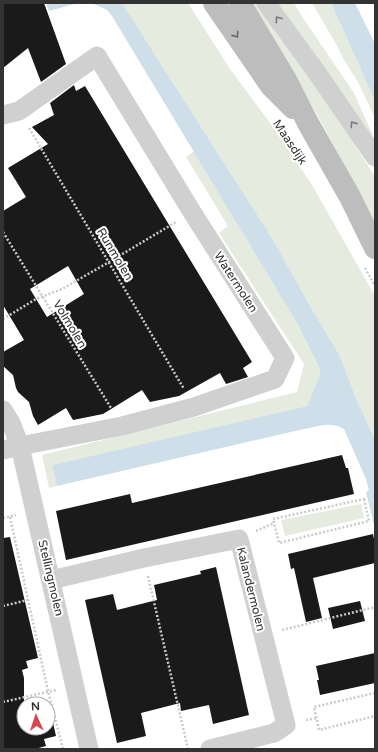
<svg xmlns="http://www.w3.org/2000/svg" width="378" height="752" font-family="'Varela Round',sans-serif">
  <rect width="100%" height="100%" fill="#fff"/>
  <path fill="#e5ebdf" d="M122,3H188L230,69L273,127L312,185L375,296V440L356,398L339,354L314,313L272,238Z
    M251,3H256L287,42L319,88L375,177V225L330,138L298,81Z
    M275,3H294L303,18L354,93L375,140Z
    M312,3H331L375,101V118L358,82L344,60L335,42Z
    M194,151L297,323L320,369V375L307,406L52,465L57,486L49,488L42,455L297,392L304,364L219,233L228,226L186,157Z
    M361,504L364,518L285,536L281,520Z"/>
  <path fill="#cedfe9" d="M46,3H78L49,11Z
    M92,3H122L272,238L314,313L339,354L356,398L375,440V524L374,525L366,492L369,490L366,479L344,429C330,421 319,426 304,429L57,486L52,465L307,406L320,375V369L297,323L112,16L107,10Z
    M331,3H355L375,44V101Z"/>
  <path fill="#1a1a1a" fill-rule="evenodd" d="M3,3H44L66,64L41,82L28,48L3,68Z
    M74,85L76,91L85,86L252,362L243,368L248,377L226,384L220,373L179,396L150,402L142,390L103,414L73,420L66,408L38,425L33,416L29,402L18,392L16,388L13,375L3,366V352L24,340L3,305V211L26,197L8,168L48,144L32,127L54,115L50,103ZM68,266L84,294L47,317L30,289Z
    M342,455L346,468H348L354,494L66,560L56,511L130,494L132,503Z
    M373,534L375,544V563L313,578L322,618L306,622L294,568L291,569L288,554Z
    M10,537L38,658L26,661L28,668L22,670L24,678V728H48V715L51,714L56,736L44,739L46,746L35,749H3V538Z
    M216,567L249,715L213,724L209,705L181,711L180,703L141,713L146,736L117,743L85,600L113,594L117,610L157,600L154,585L201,574L200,571Z
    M360,601L365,621L333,629L328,608Z
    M375,653V683L320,695L317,680H319L316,666Z"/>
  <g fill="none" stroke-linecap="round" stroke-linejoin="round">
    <path stroke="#cacaca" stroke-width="2.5" stroke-dasharray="2 2" stroke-linecap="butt" d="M279,126L304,163
      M29,128L184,389
      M3,232L111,408
      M365,268L375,286
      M3,319L36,299L62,289L109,262L176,222
      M364,499L369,521L279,543L273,519Z
      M10,517L48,691L63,749
      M3,518L16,515
      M256,531L274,523
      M148,576L188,749
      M3,606L28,600
      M282,630L375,607
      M375,693L314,707L319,730L375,716
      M3,702L56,690
      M306,720L317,718"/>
    <path stroke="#d0d0d0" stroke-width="19" d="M266,3L315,70L375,157
      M3,115L19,111L97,56L192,212L285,358L275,379L194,407L122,426L20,446L3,450
      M3,410L11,423L20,446L89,749
      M51,580L144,558L239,539L286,725L274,733L210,749"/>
    <path stroke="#bdbdbd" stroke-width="22" d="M214,3L271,86L293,108
      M240,3L286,80L308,123L350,197L375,248"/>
  </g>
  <defs><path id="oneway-chevron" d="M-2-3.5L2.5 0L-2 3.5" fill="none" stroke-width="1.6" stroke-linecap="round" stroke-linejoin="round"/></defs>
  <g stroke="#7a7a7a">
    <use href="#oneway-chevron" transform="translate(278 19) rotate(-126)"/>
    <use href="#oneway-chevron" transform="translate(353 124) rotate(-125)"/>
  </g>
  <use stroke="#6a6a6a" href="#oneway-chevron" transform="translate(236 35) rotate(55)"/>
  <g text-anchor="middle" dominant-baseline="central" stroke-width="4" stroke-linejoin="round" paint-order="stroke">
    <g font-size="12" fill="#333" stroke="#fff">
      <text transform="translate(290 142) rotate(56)">Maasdijk</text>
      <text transform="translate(115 254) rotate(59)">Runmolen</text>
      <text transform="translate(236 282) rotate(57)">Watermolen</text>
      <text transform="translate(70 324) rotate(59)">Volmolen</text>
      <text transform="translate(51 578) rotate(77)">Stellingmolen</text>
      <text transform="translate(251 589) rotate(76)">Kalandermolen</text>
    </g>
  </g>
  <rect width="378" height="752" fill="none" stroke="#333333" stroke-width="8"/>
  <g transform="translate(36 716) rotate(357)"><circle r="19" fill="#ffffff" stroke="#adadad"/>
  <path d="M0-3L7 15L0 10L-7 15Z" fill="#d94550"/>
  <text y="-6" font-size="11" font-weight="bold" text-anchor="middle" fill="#333333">N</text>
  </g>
</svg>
